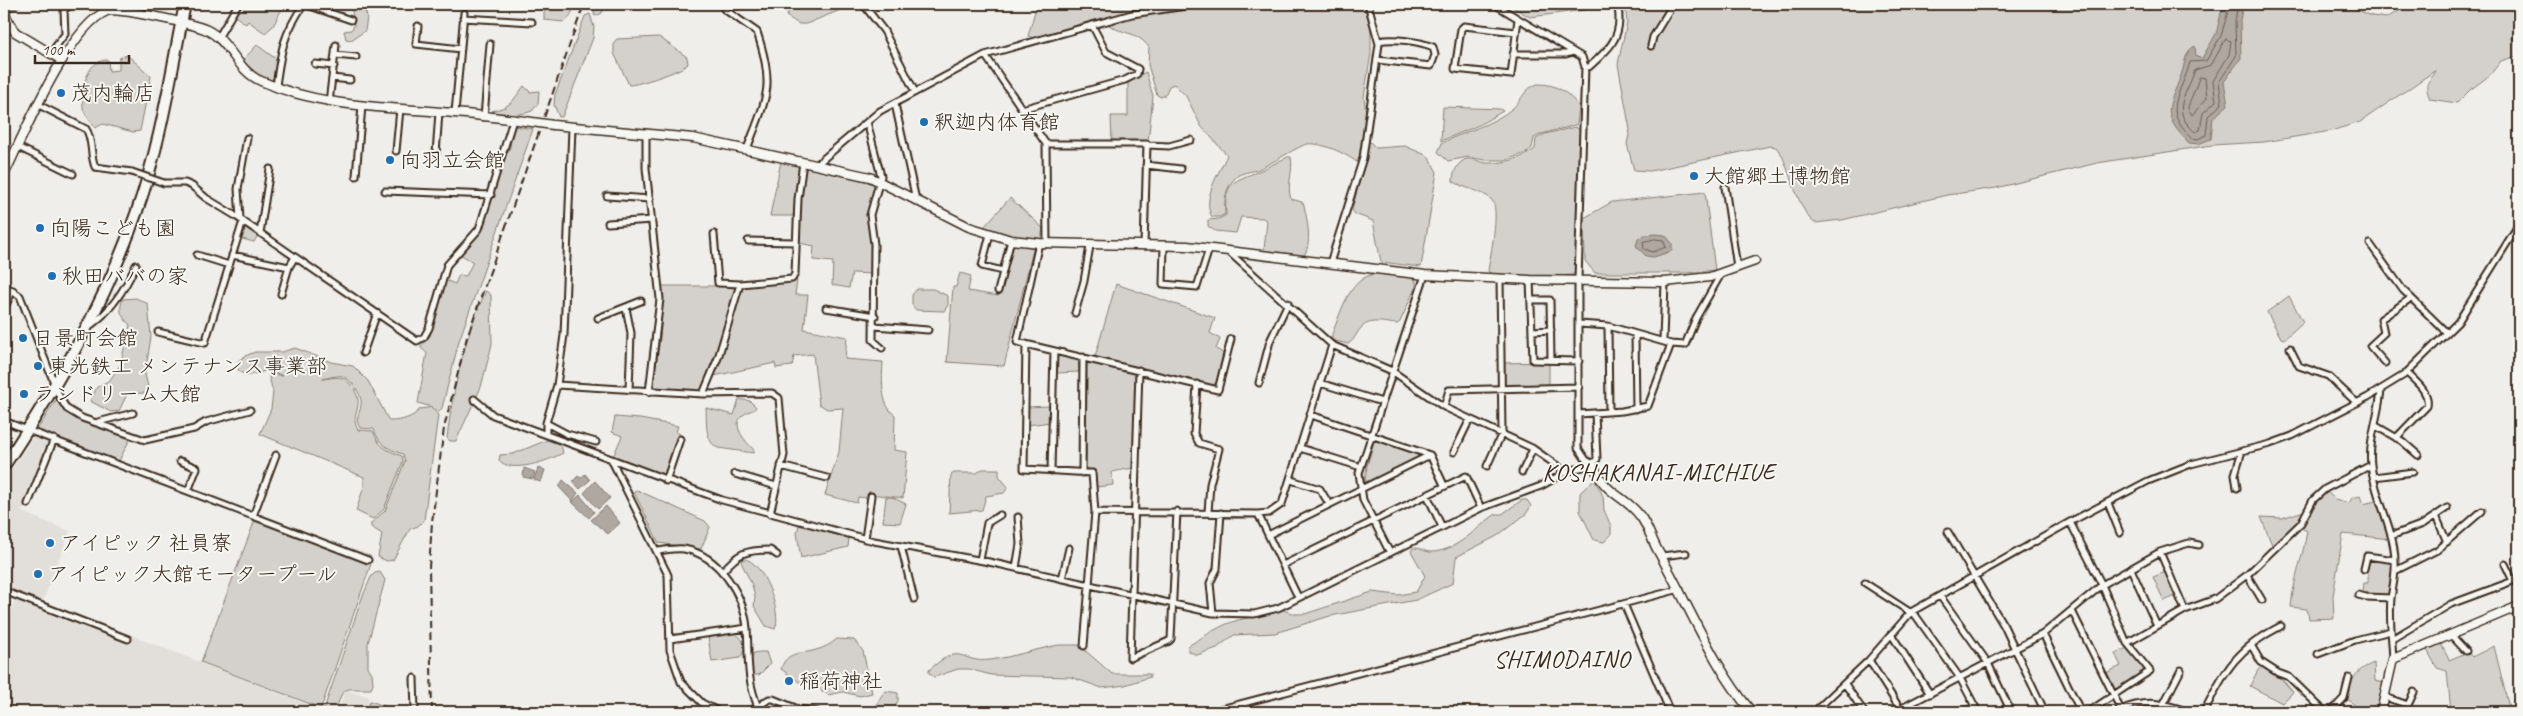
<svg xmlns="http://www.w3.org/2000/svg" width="2523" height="716" font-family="Caveat,'Klee One',sans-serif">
  <rect width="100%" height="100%" fill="#efeeea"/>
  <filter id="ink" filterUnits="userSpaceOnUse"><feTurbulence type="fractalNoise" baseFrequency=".02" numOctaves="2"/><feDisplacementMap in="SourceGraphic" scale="10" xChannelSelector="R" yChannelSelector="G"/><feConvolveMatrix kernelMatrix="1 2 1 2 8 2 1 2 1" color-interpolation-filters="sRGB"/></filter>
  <g filter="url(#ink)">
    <path fill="#e2dfdb" d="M33,437L49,443L22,512L70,531L43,601L328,712H4V629L17,594L4,588V481Z
      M346,690L369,697L364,712H337Z"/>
    <path fill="#d4d1cc" stroke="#887e75" d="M240,4H282L283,7L273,26L265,33L248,21L246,24L235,16Z
      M351,4H363L367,17L365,31L351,40L346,39L344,31L351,30L354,26Z
      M554,4H575L570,17L564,22L544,20V12Z
      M595,4H605L602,13L596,16L594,15Z
      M794,4H855L806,24H799L786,16Z
      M1037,4H1130L1139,7L1151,6L1152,4H1363L1371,26V53L1364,97L1369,141L1376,148L1405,146L1428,156L1437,172L1421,267L1381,262L1373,221L1355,214L1352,210L1363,167C1351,156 1324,142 1307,144C1301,145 1268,165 1259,169C1252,172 1240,172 1235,178C1225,189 1224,200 1225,214L1220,217H1212C1201,198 1220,172 1227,155L1201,126L1186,96L1174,84L1169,86L1165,95L1161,97L1157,95L1148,65L1149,47C1133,27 1118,37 1101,18L1033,38L1028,36Z
      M1507,4H1601L1585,10L1530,17Z
      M1625,4H2343L2372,16L2386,18L2412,4H2519V25L2515,38H2511L2519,45V55L2501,61L2490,75L2470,90L2457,103L2430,99C2422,80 2431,83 2436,70L2360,122L2331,131L2264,142L2212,145L2097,163L1996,188L1947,195L1842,220L1815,223C1802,217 1788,169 1782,155L1776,147L1770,146L1650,171L1634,170L1627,144L1630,130L1618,64L1627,22Z
      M590,14L594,27L593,38L562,117H559L554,105L555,95L585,16Z
      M659,37L687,57L688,64C681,71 638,85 629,85L614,53V42L617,39Z
      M257,45L276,59L275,78L270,80L257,75L243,60Z
      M127,55L151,76L140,131L133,132L103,124L95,128C92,122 83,114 83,107C81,91 86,59 108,60L109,71L119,70V58Z
      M1146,72L1153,96L1148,142H1112L1111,116H1128V81Z
      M1538,84C1557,84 1567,92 1579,106L1577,124C1563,130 1547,130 1534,138L1532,148L1526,153L1506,160H1485L1468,157L1448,161L1438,152L1442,143C1465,131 1493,125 1513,108C1523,99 1524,88 1538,84Z
      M524,86L530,92L539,91L538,104L532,111C522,115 501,117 492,111L505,107L512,102Z
      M1443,107L1500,109L1503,111L1479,125L1441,141Z
      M513,126L533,129L459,341L442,408L439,412L432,408L438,415L424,520L418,526L410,529L393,560L387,561L378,557L382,534L371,527V523L385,511L405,461L403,454C388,449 379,445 374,429L360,428C354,419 360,414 361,405C363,395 351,379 342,376C337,375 327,378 322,379C327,379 336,376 342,378C345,378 349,383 351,385C368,406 348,414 358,430L373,431C379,447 386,450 402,456L403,461L384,509L373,519L356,511L364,486V477L260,434L271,409L273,392L268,373L283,376L269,370L246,376L238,370V361L245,356L255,352H282L295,348L331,362L353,366L368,381L389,421C401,421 413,418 420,409L432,407L418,403L427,353L420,347L430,336L445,280L455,284L459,275L466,276L473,262L460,254L482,227L502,160L510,148Z
      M1576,127L1580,131L1575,273L1572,275L1541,277L1491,274L1488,271C1490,257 1501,207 1491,199C1481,190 1464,189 1453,181C1453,172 1458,161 1467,159C1473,158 1480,162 1486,163C1502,164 1522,159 1535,149L1536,139L1545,134Z
      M1288,157H1291C1294,171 1286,185 1291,199L1302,202L1304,205C1307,221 1313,243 1303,257L1267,253L1264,250L1267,221L1263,218L1241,217L1236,233L1215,231L1208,226V220L1219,219L1226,215C1224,181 1233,182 1259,171C1269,167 1278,161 1288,157Z
      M781,161L800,166L793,216H770Z
      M805,167L872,183L875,186L868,216L873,274L852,273L849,288L832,285L833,262L813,260L814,246L799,243L800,195Z
      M1705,192L1715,270L1686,273H1595L1585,261L1584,218L1612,202Z
      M1010,198L1043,228L1041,240L1000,234L983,228Z
      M246,227L258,235L254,242L242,239Z
      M1011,244L1030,246L1033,250L1004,366L947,362L953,287H956L960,273L971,276L968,291L998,296Z
      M1378,273L1411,277L1416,281V286L1400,322L1397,324C1385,323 1370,318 1361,328C1356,333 1355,340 1348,344L1332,340V334C1342,310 1349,277 1378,273Z
      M797,280L795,295H808L804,329L847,337L845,359L883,362C882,378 880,405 895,415L894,450L907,452L903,498L870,494L867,498L858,497L857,503L825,495L839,452L843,408L827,409L819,404L813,354L794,356L792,366L776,368L775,363L714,376C725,348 732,319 742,290L748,285Z
      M1116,284L1215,318L1210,333L1220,339L1216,349L1223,353L1216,383L1212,385L1095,357Z
      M661,286H733L736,290C731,306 710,386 699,391C688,395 668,390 656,389L652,385C659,352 664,319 661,286Z
      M917,289H933L948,296V305L944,311L916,310L912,305V295Z
      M486,291L491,295L492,344L481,387L456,441H450L447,438C453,389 465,335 486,291Z
      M2289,296L2303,322L2284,339L2281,338L2267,312Z
      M136,298L148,304L151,337L145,374L148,387L146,393L127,394L119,411L111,412L90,401L97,387L110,380L120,365L130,325C121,316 118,310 123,299Z
      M1058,355L1078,360L1079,372L1056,373Z
      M1091,362L1136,372L1137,375L1133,468L1112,472L1113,485L1096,487L1094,473L1086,467L1087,365Z
      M1549,362V385L1503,386V363Z
      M739,399L750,401L756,407C753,412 750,410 746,413C728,423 745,441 754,450V453L718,448C704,441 707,422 706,408L734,415Z
      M56,400L79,419L130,439L119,461L37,430Z
      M1051,406V422L1027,425V407Z
      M615,417L640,419L678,426L676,432L680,434L665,477L613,457L622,436L612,432Z
      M547,440L561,445L563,453C550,460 511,475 499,460L500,455L513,454Z
      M1378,440L1418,455V458L1369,483L1365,480L1367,466L1374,442Z
      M982,469H999V476L1008,487L1004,493L986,496L982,510L949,513L951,475L954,473H977Z
      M1594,479L1603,496L1604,510L1611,526V535L1604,542L1594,540L1580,511V493Z
      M637,490L705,521L710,527L701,549L659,543L634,492Z
      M2327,492L2335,499L2349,503L2352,498L2360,496L2363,504L2376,501L2391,539L2343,534L2333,596L2334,618L2309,619L2307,609L2291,607C2293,581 2303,557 2307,531L2301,528L2313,504Z
      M886,497H892L906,504L900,523L883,522Z
      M1522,500H1527L1531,506L1526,514L1497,536L1456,557L1453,583L1416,600L1330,616L1275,633L1234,635L1217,648L1197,655L1188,651V646C1202,638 1217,627 1232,622C1248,616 1266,617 1281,609L1294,614H1305L1372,592L1398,595L1416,592L1425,576L1411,551L1413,548C1419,547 1424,552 1431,552C1453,552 1473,532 1489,519L1496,514H1502Z
      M2304,511L2295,525L2272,545L2261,517L2282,518Z
      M255,520L371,564L321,708L201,662Z
      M799,525L849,538L848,547L801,558L797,533Z
      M743,559C762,558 783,614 775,629L766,626L754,606L755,597L752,585L741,562Z
      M2370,559L2393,562L2388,595L2362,593L2363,583H2368V574L2366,573L2367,560Z
      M380,572L385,580L368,643V667L372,673L373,683L371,689C342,690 345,683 335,712H323L362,598L371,577L375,573Z
      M2166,572L2176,596L2164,601L2153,577Z
      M733,632C744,638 748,647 740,658L712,662L708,637Z
      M837,639L854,640L863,651L872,693L860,696L843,692L828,695L812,684H802L781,669C787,650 800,655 816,650C824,648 831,644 837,639Z
      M2441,644L2449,660L2468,652L2472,657L2494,646L2510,712H2451L2447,671L2437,668L2427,650Z
      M1059,645H1079L1112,674H1150V677L1125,685L1102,688L1071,677L991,675L969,669H958L934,677L929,673V670C963,640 959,664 990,660C1013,657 1036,649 1059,645Z
      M2127,648L2145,669L2144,672L2115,690L2106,673L2121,666L2115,654Z
      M759,652H766L770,664L759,675H754L748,665L754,653Z
      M2374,663L2375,681L2384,683L2377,712H2363L2346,698C2351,680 2355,670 2374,663Z
      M2263,666L2279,676L2293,692L2282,703L2250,686L2258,670Z
      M886,691L898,693V701L892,712H872C878,705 879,696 886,691Z
      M370,701L403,712H365Z
      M2161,706L2177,712H2138L2141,707Z"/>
    <path fill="#afa8a1" stroke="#81766d" d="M4,4H24L4,15Z
      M2227,4H2243L2240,21L2241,58L2224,82L2228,105L2213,118L2211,139L2198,144L2189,143C2156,110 2172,105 2183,69C2186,59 2185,51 2195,46L2196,57L2202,58L2216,34L2222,9Z
      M1655,234L1665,235L1672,243V251L1654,257L1646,256L1636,246L1638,239L1644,235Z
      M524,468L535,472L533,479L523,477Z
      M538,468L545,470L541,482L534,480Z
      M585,474L590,480L580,489L573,481L578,476L581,478Z
      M563,480L578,493L572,501L559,487Z
      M595,481L610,498L598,509L584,493Z
      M580,495L594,512L589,518L572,502Z
      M606,506L620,523L608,534L591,520Z"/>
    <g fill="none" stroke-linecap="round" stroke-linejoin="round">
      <path stroke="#695c52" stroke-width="1" d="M2230,4L2221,36L2206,61L2190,62C2182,94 2160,110 2192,138L2198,139L2206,135L2208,116L2222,104L2219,82L2236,56L2235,21L2238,4
        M2226,39L2231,41L2229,55L2213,81L2216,101L2203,113L2200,130L2195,132C2169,110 2187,95 2195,70L2211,65Z
        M2200,77L2205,78L2207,98L2192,115L2188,108Z
        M1655,239L1663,240L1666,247L1653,252L1644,249L1643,242Z"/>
      <defs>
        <path id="street" d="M304,4L351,20
          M863,4L884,31L915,92
          M1494,4L1582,57L1585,67L1578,279V448L1586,460L1593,464
          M724,9L757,32C762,47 767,65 767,81C768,100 754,130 747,149
          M463,18L532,22
          M418,26L416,44L461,49
          M1516,32L1464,26L1461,29L1455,69L1511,75L1518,19
          M218,38L238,4
          M1651,46L1653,37L1673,4
          M50,54L65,34L64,10L71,4
          M1513,54H1566L1573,52
          M335,55L356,57
          M985,55L1046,144L1047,244
          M1377,60L1431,66L1435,55L1433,47C1419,41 1394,38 1378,41
          M315,64L334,66
          M1585,67H1589C1605,52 1619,42 1619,19C1619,13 1619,9 1616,4
          M332,78L350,80
          M276,86C281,50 283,35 304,4
          M329,102L336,45
          M895,104L916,200
          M39,105L86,129C93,139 90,155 95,167L132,172
          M1022,109L1125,80L1137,74L1138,69L1106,52L1092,25
          M455,113L464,13
          M484,117L490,44
          M867,122L881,176L870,215L874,244L873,340L882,348
          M646,133V168L660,299L649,392
          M1046,144H1147L1144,246
          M1147,145L1169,146L1191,140
          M18,147L73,174
          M396,151L400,109
          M436,154L439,112
          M816,165L880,111L985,55L1132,14L1199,4
          M1146,165L1181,169
          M356,176L362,106
          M164,183H185L192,186L206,198L234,215L417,341L424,337L429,328L447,265L479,229L513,120
          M1725,187L1737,267
          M385,191L491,195
          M607,196L650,199
          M240,219L238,189L247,138
          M608,223L652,220
          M260,233L270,169
          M714,234L718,283L740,284
          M990,234L982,266L1003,271
          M748,241L796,242
          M1039,243L1017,342L1218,390L1231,339
          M2370,244L2403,290L2447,333
          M1164,246L1163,284L1197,287L1209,249
          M1230,253L1332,345L1392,371L1444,407L1532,448L1566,472
          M197,255L229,265
          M232,255L289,267
          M1330,263L1363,158L1379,44L1368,4
          M1530,280L1533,360L1579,361
          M4,285L20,296L60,398L67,409L82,418L145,440L194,429L206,422L250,410
          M998,291L1011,240
          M281,294L289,267L295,257
          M1531,300H1550L1551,360
          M626,308L631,333L629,390
          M826,308L875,316
          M4,309L13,290
          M1075,313L1084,281L1090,246
          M598,318L641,301
          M1579,324L1608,326L1671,344L1648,406L1622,411L1579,414
          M91,325C111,311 126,287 136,265
          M874,326L928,330
          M1608,326L1609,412
          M1532,331L1551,330
          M158,332L205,343L243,221
          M1635,334L1636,409
          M1663,340L1665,282
          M1026,344L1024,469L1092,473L1095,512L1084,646
          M1671,344L1685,345L1696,318L1721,274
          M2290,348L2299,366L2328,376L2357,403
          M363,353L377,313
          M2385,363L2370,346L2384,333L2381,319L2411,298
          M1139,370L1130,658L1169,641L1171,639L1177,511
          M1259,383L1270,341L1288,303
          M1320,383L1382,402
          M1197,384L1194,434L1199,443L1219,449L1210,484L1208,512
          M557,385L703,394L772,393L779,398L784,455L770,514
          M2381,390C2379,415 2368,440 2371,465C2375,498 2394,528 2395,560C2396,573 2393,586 2391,598C2389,618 2392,639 2393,659
          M703,394L718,358L740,284L792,279L795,274L798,199L803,162
          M474,399L493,415L722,500L874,541L989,562L1213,613L1254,614L1278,608L1481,508L1466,476L1283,565
          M1444,407L1449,390L1579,387
          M4,421L368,560
          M98,422L133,413
          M546,423L567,434L596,442
          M2376,426L2402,441L2418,455
          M546,433V423L557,385L564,335L572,128
          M2396,438L2427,406C2430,392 2416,382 2407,373
          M1300,448L1361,467
          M1454,452L1470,419
          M1430,455L1444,485
          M180,461L197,468L188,491
          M612,461L668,575L670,650L681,682L702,703L720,712
          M1593,464L1597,459L1595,413
          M781,466L827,478
          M1487,466L1502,433L1500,278
          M1051,471L1054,351
          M1522,472L1533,449
          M1082,473L1083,357
          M735,474L776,486
          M2374,477L2413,472
          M1291,480L1320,489L1329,504
          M666,481L680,439
          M2237,488L2235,474L2242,451
          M1427,495L1442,527
          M2108,503L2120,533
          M28,504L54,439
          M1481,508L1541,486L1566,472L1593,464
          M1095,512L1258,514L1269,513L1282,504L1332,345
          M1258,514L1298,597
          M253,516L276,455
          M2436,516L2447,542
          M2070,522L2102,585L2127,643L2150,671L2088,712
          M1948,532L2004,626L2045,712
          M1268,535L1430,455L1311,415
          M2391,536L2423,524L2447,508
          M865,539L871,496
          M901,546L914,599
          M658,551C666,550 676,548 684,549C719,555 744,595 747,628C749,658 746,678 758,707L748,712
          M2160,552L2189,543L2199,545
          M1390,553L1363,500L1359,473L1425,275
          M1662,556L1686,553
          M980,560L987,523L1000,515
          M1016,568L1020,544L1018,517
          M2131,569L2157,626
          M2364,569L2367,556L2395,560
          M2395,571L2437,550L2482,511
          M722,572C738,553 745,550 770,550L777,555
          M2247,575L2262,600
          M1062,579L1069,548
          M1865,583L1916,616L1960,678L1978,712
          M4,591L128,639
          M2358,595L2366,597L2391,598
          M1940,596L1988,663L2011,712
          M1624,604L1670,712
          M2072,611L2121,710C2145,699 2165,703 2189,712
          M1213,613L1210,583L1217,569L1221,513
          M1891,634L1930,694
          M2043,634L2081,712
          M2451,635L2466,651
          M670,639L747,628
          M2392,639L2451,604L2513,581L2505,564
          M2127,643L2185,610L2215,599L2247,575L2301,523L2313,500L2325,489L2371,465
          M2251,645L2261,662L2278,673L2289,677L2325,712
          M2318,654L2355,640L2391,631
          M1869,660L1902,712
          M414,678L415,712
          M1845,684L1864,712
          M2385,697L2408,705L2414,692
          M1246,703L1248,712
          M2164,703L2181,670
          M1823,706L1827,712
          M758,707L769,699H773L798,709L817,712
          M1900,709L2043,634L2102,585L2160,552L2185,610
          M1209,712L1680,589
          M1814,712L1869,660L1911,612L2070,522L2148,481L2191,464L2270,444L2292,436L2368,397L2404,375L2458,322L2519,224
          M1963,712L1975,706
          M2204,712C2225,669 2238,648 2281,626
          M2331,712L2344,698L2349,678"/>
        <path id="secondary" d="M4,13L15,32L60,59
          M553,125L693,138L870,177L969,227L1011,240L1039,243L1187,246L1425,275L1530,280L1665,282L1710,277L1755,261
          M4,175C23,136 69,26 107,11C117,7 194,24 207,30C230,41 237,71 261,81C322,108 388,107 454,113C477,115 501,118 525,121
          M1593,464C1606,497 1624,494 1641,517C1648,527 1652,540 1658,551C1688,603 1713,667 1752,712
          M2381,712L2393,659L2519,606"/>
        <path id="highway" d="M4,466C57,386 106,302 137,211C161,143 171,73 185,4"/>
      </defs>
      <use href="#street" stroke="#3b2a1e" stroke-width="9"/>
      <use href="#secondary" stroke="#3b2a1e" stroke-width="11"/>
      <use href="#highway" stroke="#3b2a1e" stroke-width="14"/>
      <use href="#street" stroke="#f6f6f2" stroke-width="5"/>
      <use href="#secondary" stroke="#f6f6f2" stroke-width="8"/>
      <use href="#highway" stroke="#f6f6f2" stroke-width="10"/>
      <path stroke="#3b2a1e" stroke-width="2" stroke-dasharray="8 4" stroke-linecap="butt" d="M432,712L429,568L432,522L444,428L467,337L584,4"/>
      <defs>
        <path id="street-bridge" d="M132,172L164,183"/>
        <path id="secondary-bridge" d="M525,121L553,125"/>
      </defs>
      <use href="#street-bridge" stroke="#3b2a1e" stroke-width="9" stroke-linecap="butt"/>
      <use href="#secondary-bridge" stroke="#3b2a1e" stroke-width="11" stroke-linecap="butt"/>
      <use href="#street-bridge" stroke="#f6f6f2" stroke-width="5"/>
      <use href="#secondary-bridge" stroke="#f6f6f2" stroke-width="8"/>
    </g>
  </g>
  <g fill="#1f6fb2" stroke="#f6f6f2" stroke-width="2">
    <circle cx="61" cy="93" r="5"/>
    <circle cx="924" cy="122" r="5"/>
    <circle cx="390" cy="160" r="5"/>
    <circle cx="1694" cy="176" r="5"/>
    <circle cx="40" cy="228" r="5"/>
    <circle cx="52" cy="276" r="5"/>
    <circle cx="23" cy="338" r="5"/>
    <circle cx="38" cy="366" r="5"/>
    <circle cx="24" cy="394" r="5"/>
    <circle cx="50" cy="543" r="5"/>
    <circle cx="38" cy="574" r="5"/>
    <circle cx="789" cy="681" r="5"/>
  </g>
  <g text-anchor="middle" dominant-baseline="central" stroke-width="4" stroke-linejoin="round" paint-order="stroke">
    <g font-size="21" fill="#3b2a1e" stroke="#f6f6f2" text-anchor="start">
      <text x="71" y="93">茂内輪店</text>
      <text x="934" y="122">釈迦内体育館</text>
      <text x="400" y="160">向羽立会館</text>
      <text x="1704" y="176">大館郷土博物館</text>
      <text x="50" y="228">向陽こども園</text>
      <text x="62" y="276">秋田ババの家</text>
      <text x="33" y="338">日景町会館</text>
      <text x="48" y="366">東光鉄工 メンテナンス事業部</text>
      <text x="34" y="394">ランドリーム大館</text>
      <text x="60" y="543">アイピック 社員寮</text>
      <text x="48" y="574">アイピック大館モータープール</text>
      <text x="799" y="681">稲荷神社</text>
    </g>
    <g font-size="24" letter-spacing="1" fill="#3b2a1e" stroke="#f6f6f2">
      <text x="1659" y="472">KOSHAKANAI-MICHIUE</text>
      <text x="1562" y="659">SHIMODAINO</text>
    </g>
  </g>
  <rect width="2523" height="716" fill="none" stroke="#f6f6f2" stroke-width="20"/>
  <rect x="10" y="10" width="2503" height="696" fill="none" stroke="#3b2a1e" stroke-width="2" filter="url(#ink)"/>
  <path d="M35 55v8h94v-8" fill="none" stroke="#3b2a1e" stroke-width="2.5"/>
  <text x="42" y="55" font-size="15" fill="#3b2a1e" stroke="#f6f6f2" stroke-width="4" paint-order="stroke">100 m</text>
</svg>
